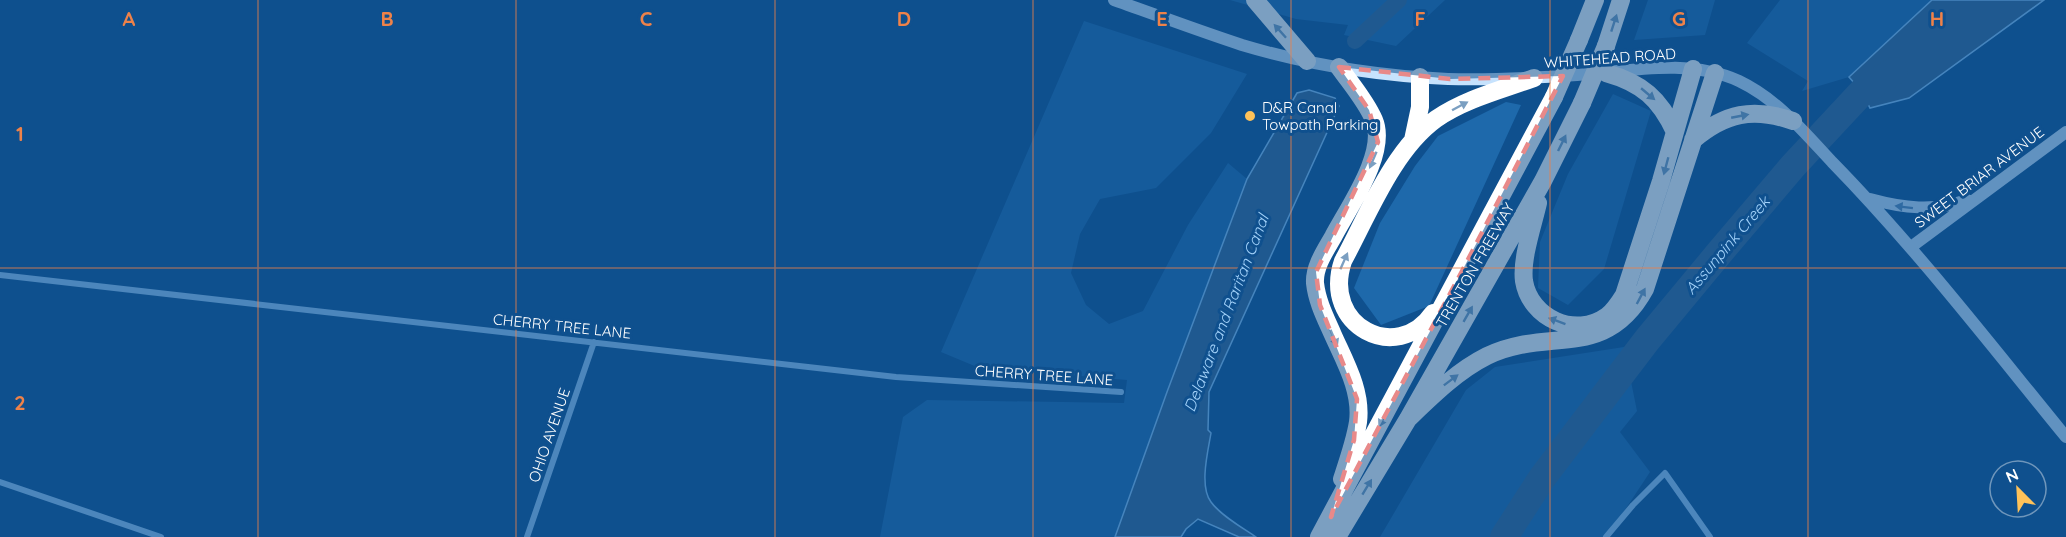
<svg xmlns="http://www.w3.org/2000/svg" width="2066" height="537" font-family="Quicksand,sans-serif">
  <rect width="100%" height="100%" fill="#0f508e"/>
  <path fill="#1e69ab" d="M1230,0H1445L1396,46L1344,35L1348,25L1296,19Z
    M1648,0H1715L1705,35L1634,40Z
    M1780,0H1932L1849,77L1802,91L1808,81L1747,43Z
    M1084,21L1247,74L1211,133L1156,188L1100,199L1080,234L1071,273L1086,305L1109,324L1143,311L1188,225L1228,163L1247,179L1167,392L1115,537H880L903,417L927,400L1124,403L1127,380L977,367L941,352Z
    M1613,94L1651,111L1604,269L1568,305L1538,288L1540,242L1568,174Z
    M1506,102L1521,105L1429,306L1381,325L1354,288L1380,223L1415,166L1438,136Z
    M1624,347L1637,411L1620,432L1650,472L1607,537H1380L1466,390L1495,367Z"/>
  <path fill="#346592" stroke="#88c4f7" stroke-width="1.5" d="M1932,0H2044L1909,98L1870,108L1862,92L1849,77Z
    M1309,90L1335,98L1339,106L1209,392L1208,430L1211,433C1208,451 1199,486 1211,502C1220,515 1243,528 1256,537H1239L1198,519L1186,529L1181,537H1115L1167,392L1247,179L1297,93Z"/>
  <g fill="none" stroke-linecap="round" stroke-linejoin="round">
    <path stroke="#346592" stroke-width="16" d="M1355,41L1399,0"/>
    <path stroke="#346592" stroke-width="28" d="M1504,537L1542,478L1647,340L1720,252L1793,166L1862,92L1894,71"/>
    <path stroke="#97c8f3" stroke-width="6" d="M0,275L896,377L1121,392
      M0,482L161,537
      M527,537L594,342
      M1606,537L1633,505L1665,473L1710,537"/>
    <path stroke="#c6e2fd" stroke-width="12" d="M1114,0C1157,15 1199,31 1242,45C1309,65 1379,76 1448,79C1491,80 1534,78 1577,75C1630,71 1689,58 1739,81C1777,99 1804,132 1832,162C1916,248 1990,344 2066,437
      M1870,199C1903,208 1934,212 1967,200
      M1911,247L2066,132"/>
    <path stroke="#fff" stroke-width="18" d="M1255,0L1307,61
      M1579,40L1595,0
      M1606,46L1621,0
      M1339,67C1351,84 1366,101 1374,120C1388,153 1348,208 1333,237C1325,251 1314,267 1315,283C1317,302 1326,319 1333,335C1345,362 1362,391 1358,422C1355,441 1348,461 1342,479
      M1606,73C1642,83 1660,99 1675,132
      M1413,140L1420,107V77
      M1693,140C1725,113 1753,107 1793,121
      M1538,203C1533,225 1521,259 1524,281C1530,318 1575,339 1607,316C1614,311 1619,303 1624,295L1661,181L1693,69
      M1433,313C1397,365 1321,326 1343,261C1368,215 1393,150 1436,119C1465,99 1501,90 1534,78
      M1408,419C1432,396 1457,371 1487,356C1548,326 1605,362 1645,289L1715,73
      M1319,537L1554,97
      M1337,537L1408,419L1543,181L1582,103"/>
    <path stroke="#fff" stroke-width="18" d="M1554,97L1579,40
      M1582,103L1606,46"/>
  </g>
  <defs><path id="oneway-solid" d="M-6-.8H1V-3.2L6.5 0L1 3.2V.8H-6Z" transform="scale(1.5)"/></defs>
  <g fill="#7b9fc1">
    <use href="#oneway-solid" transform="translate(1614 23) rotate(-72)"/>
    <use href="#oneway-solid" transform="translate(1280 31) rotate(-132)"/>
    <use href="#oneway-solid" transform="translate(1648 94) rotate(40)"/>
    <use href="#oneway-solid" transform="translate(1460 106) rotate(-28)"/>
    <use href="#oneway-solid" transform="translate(1740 116) rotate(-11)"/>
    <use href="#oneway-solid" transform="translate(1562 143) rotate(-64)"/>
    <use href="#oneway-solid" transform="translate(1373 160) rotate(113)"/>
    <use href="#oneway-solid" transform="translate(1666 166) rotate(105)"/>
    <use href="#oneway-solid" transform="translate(1344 261) rotate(-66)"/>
    <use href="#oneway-solid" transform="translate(1641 296) rotate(-62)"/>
    <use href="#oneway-solid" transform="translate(1468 314) rotate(-60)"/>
    <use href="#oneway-solid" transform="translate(1557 321) rotate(-160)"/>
    <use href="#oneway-solid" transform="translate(1334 338) rotate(67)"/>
    <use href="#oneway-solid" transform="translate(1451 380) rotate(-37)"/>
    <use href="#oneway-solid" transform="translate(1383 419) rotate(118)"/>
    <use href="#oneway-solid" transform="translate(1367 487) rotate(-59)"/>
  </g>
  <use fill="#588aba" href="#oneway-solid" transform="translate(1904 207) rotate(-173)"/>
  <path d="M0 0H2066V537H0ZM1339,67L1450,79L1563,76L1460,275L1331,517L1354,440L1357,399L1320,305L1316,272L1378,142L1369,110Z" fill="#0f508e" fill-opacity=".55" fill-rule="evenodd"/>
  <path fill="none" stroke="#e88989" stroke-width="4.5" stroke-dasharray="12 8" stroke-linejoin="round" d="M1339,67L1450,79L1563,76L1460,275L1331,517L1354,440L1357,399L1320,305L1316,272L1378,142L1369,110Z"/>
  <path fill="none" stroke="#ee8249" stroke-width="1.5" stroke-opacity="0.55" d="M258,0V537M516,0V537M775,0V537M1033,0V537M1291,0V537M1550,0V537M1808,0V537M0,268H2066"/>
  <circle fill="#ffc259" stroke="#0f508e" stroke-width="2" cx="1250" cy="116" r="6"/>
  <g text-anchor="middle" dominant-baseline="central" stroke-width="6" stroke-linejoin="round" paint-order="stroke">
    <g font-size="15" fill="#fff" stroke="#0f508e">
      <text transform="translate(1610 58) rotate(-4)">WHITEHEAD ROAD</text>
      <text transform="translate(1979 177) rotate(-37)">SWEET BRIAR AVENUE</text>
      <text transform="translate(1475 265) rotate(-60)">TRENTON FREEWAY</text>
      <text transform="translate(562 326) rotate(6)">CHERRY TREE LANE</text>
      <text transform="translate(1044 375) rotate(4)">CHERRY TREE LANE</text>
      <text transform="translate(549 435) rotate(-71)">OHIO AVENUE</text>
    </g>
    <g font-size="15" fill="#fff" stroke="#0f508e" text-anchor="start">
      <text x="1262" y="107">D&amp;R Canal<tspan x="1262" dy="17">Towpath Parking</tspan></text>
    </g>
    <g font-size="16" font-style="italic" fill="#a3d2fa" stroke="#0f508e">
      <text transform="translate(1727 245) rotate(-50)">Assunpink Creek</text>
      <text transform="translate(1226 313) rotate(-69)">Delaware and Raritan Canal</text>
    </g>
  </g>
  <g font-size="20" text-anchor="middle" font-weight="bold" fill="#ee8249" stroke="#0f508e" stroke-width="6" stroke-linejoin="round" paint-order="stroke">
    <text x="129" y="26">A</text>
    <text x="387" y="26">B</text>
    <text x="646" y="26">C</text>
    <text x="904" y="26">D</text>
    <text x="1162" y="26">E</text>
    <text x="1420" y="26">F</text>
    <text x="1679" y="26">G</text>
    <text x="1937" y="26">H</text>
    <text x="20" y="141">1</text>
    <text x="20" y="410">2</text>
  </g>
  <g transform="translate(2018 489) rotate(336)"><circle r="28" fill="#0f508e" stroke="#6f96bb" stroke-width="1.5"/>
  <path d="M0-4.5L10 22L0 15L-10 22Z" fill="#ffc259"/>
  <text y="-9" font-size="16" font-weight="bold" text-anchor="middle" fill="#ffffff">N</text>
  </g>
</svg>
